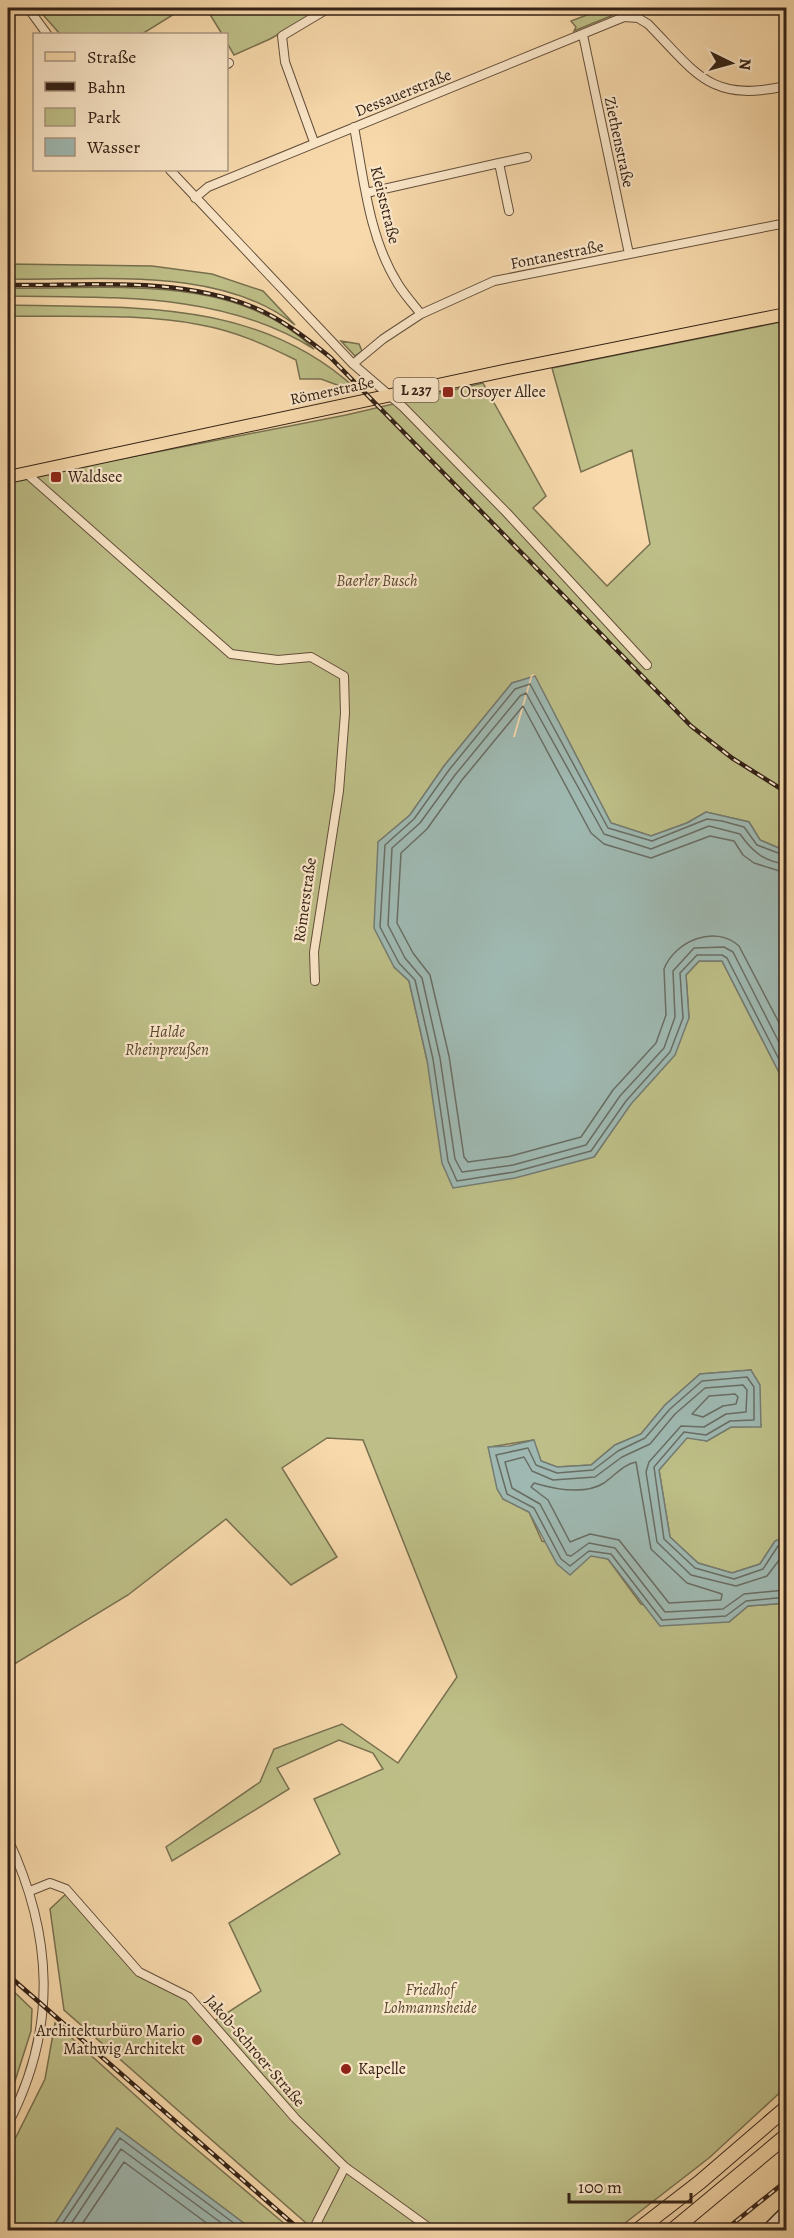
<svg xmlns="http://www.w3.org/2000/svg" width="794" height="2238" font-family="Alegreya,serif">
  <rect width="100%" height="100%" fill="#f7d9ab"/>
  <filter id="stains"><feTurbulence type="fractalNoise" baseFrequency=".00333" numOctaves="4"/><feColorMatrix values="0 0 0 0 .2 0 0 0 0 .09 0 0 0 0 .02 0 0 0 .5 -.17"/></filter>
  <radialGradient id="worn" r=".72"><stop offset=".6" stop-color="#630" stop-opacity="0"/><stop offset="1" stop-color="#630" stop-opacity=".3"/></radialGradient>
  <path fill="#bebf88" stroke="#78704f" stroke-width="1.5" d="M37,8H184L142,34H60Z
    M206,8H325L270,39L234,55L227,43L226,34H222Z
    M605,8H616L611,16L574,31L576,27L571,21Z
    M8,264L152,266L212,274L263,291L295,325C220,265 98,281 8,279Z
    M8,288C107,290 235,271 314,349C222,291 111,298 8,296Z
    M8,305C130,308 257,298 355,388L348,389L321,379H300L296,360C266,345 235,331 201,325C143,313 68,317 8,316Z
    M786,321V851L760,840L749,822L706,812L687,823L651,836L611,823L535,677L512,683L444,766L410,815L378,842L394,967L409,981L427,1060L594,1157L689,1018L686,975L699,961H722L786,1086V1537L775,1541L760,1564L732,1573L698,1563L670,1537L659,1470L687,1437L707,1441L731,1427L761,1426L751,1370L700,1374L665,1405L641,1434L615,1445L591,1465L557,1467L541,1461L533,1440L489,1447L503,1499L529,1512L542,1541L608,1559L641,1604L729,1622L748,1606L786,1603V2087L709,2158L616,2230H314L64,2010L50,1909L67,1893L137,1973L188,1999L213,2022L261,1991L229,1923L340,1854L314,1799L383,1769L373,1753L339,1740L277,1768L289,1789L172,1861L166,1847L260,1782L274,1749L342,1724L398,1763L457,1677L363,1440L327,1438L282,1468L337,1557L291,1585L226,1519L128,1595L8,1668V481L346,415L483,383L546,496L533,508L607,586L650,544L632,450L581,472L552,368Z
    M341,341L359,344L362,351L355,356Z
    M8,1986L32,2009L31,2031L8,2103Z
    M55,2023L176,2132L292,2230H253L117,2128L51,2230H21L8,2223V2153L45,2079Z"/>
  <path fill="#9fb9b2" stroke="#747c74" stroke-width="1.5" d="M535,676L611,823L651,836L687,823L706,812L749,822L760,840L786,851V1086L722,961H699L686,975L689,1018L675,1055L631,1104L594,1157L515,1178L453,1188L442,1163L427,1060L409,981L394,967L374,928L378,842L410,815L444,766L512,683Z
    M751,1370L760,1385L761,1427H731L707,1441L687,1438L659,1470L670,1537L698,1563L732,1573L760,1564L775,1541L786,1537V1603L748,1606L729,1622L660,1626L608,1559L591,1556L570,1575L557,1564L529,1512L503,1499L497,1489L488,1447L509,1446L534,1440L541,1461L557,1467L591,1465L615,1445L641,1434L665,1405L700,1374Z
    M117,2128L253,2230H51Z"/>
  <path fill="#f7d9ab" d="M536,674L532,677L515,737H513L531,675Z"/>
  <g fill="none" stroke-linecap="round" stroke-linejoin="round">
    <path stroke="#696d64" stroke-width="1.5" d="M786,856L757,845L744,827L722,821L707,819L652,841L608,828L530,684L515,689L449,770L414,819L385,845L380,927L399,963L415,980L433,1059L448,1161L457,1181L514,1172L591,1151L626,1101L670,1052L683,1018L680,973L697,955H722L727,958L786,1073
      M786,864C764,862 752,851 740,834L709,826L651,849L604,834L526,693L520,696L455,775L420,823L392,848L388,925L405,958L422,978L440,1058L455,1159L462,1172L513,1165L586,1145L620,1096L664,1048L675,1017L673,971L694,948L724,947L733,952L786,1056
      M786,873L754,863L743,855L734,841L710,836L651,858L604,844L591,833L523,706L462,780L427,829L401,853L397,923L413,953L430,975L449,1056L464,1157L468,1162L511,1156L581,1137L613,1090L656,1043L666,1015L664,969C675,941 715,924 739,946L786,1036
      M735,1394L738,1397L736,1404L723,1406L703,1417L692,1414L709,1396Z
      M636,1462L651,1549L687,1583L722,1594L721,1600L669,1603L619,1540L590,1534L570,1542L548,1500L531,1487L534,1483C554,1489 585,1495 604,1483C614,1476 624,1464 636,1462Z
      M786,1543L778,1546L763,1569L734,1579L695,1568L664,1539L654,1467L684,1432L706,1435L730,1421L754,1420V1387L747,1377L702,1381L670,1409L645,1438L618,1451L593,1470L557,1473L536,1465L528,1448L496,1455L507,1494L534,1508L561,1559L570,1566L589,1551L611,1554L662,1620L726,1616L746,1601L786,1597
      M786,1551L767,1576L736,1586L691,1575L657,1542L646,1472L649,1462L681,1426L704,1427L726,1414L746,1412L747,1390L743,1385L705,1388L675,1414L650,1444L622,1457L595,1477L553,1480L532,1471L524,1457L505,1462L512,1488L540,1504L567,1555L571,1556L589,1543L615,1548L665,1612L723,1609L744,1594L786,1590
      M58,2230L120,2138L243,2230
      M67,2230L121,2149L231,2230
      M78,2230L124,2162L216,2230"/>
    <defs>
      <path id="minor" d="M28,8L47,34
        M623,8L624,17
        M583,35L629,254
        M226,65L229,63
        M354,127C364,180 369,238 398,284C404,294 413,304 421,314
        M314,142L285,62L282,36L329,8
        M170,170L353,364L403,407L507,513L647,665
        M366,193L499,163
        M195,198L208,187L624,17L638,18L648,24C697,74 710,103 786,86
        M509,211L499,163L527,157
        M353,364L383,339L421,314L494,281L786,223
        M26,473L231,654L278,660L311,657L344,676L345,713L339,791L314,952L315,981
        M8,1839C53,1935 58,2028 8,2124
        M30,1891L50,1883L66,1889L139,1972L189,1997L295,2118L345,2167L432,2230
        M313,2230L345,2167"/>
      <path id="secondary" d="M767,2230L786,2211"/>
      <path id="primary" d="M8,477L513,369L786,314"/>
      <path id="motorway" d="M638,2230L700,2182L786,2108
        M673,2230L786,2136"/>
    </defs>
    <use href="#minor" stroke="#644f3b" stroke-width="10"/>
    <use href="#secondary" stroke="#332116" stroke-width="13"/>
    <use href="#primary" stroke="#332116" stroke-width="14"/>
    <use href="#motorway" stroke="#332116" stroke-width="16"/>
    <use href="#minor" stroke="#fae6c8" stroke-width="8"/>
    <use href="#secondary" stroke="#fae6c8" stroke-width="10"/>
    <use href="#primary" stroke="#f7d9ab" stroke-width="12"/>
    <use href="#motorway" stroke="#f7d9ab" stroke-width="14"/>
    <defs>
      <path id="rail" d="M8,285C88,286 177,276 253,307C282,319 306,338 330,357L691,726L732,758L786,792
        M8,1975L300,2230
        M725,2230L786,2181"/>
    </defs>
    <use href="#rail" stroke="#332116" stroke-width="4.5"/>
    <use href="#rail" stroke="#fae6c8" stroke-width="2" stroke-dasharray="7" stroke-linecap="butt"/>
  </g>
  <g fill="#8f2418" stroke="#fae6c8" stroke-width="2">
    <rect x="442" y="386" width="12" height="12" rx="3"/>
    <rect x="50" y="471" width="12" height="12" rx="3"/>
    <circle cx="197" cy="2040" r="6"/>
    <circle cx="346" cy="2069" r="6"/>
  </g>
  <g text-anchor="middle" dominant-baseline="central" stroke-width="4.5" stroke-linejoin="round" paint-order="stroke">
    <rect fill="#fae6c8" stroke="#6f5c4b" stroke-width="1.5" x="393.5" y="378" width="45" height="24" rx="4.5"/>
    <g font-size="15" font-weight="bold" fill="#332116">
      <text x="416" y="390">L 237</text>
    </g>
    <g font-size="16" fill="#332116" stroke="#fae6c8">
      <text transform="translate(403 93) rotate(-22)">Dessauerstraße</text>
      <text transform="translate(619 142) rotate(78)">Ziethenstraße</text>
      <text transform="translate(385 205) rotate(76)">Kleiststraße</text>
      <text transform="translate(557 255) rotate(-11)">Fontanestraße</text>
      <text transform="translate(332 391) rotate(-12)">Römerstraße</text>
      <text transform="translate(305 900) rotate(-82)">Römerstraße</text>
      <text transform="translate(255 2051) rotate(49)">Jakob-Schroer-Straße</text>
    </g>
    <g font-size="16" fill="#332116" stroke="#fae6c8" text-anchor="start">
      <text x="460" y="392">Orsoyer Allee</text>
      <text x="68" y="477">Waldsee</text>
      <text x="185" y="2031" text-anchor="end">Architekturbüro Mario<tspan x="185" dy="18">Mathwig Architekt</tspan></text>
      <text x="358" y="2069">Kapelle</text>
    </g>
    <g font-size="16" font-style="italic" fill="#564832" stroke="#fae6c8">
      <text x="377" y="581">Baerler Busch</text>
      <text x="167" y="1032">Halde<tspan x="167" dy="18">Rheinpreußen</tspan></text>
      <text x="430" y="1990">Friedhof<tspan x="430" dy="18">Lohmannsheide</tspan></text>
    </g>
  </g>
  <rect width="794" height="2238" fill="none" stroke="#f7d9ab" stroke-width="30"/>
  <rect x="9" y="9" width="776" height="2220" fill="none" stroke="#332116" stroke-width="3"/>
  <rect x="15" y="15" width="764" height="2208" fill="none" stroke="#332116" stroke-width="1.5"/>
  <rect x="33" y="33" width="195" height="138" fill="#fae6c8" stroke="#aa9781" stroke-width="1.5"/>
  <rect x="45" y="52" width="30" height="9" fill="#f7d9ab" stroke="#aa9781" stroke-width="1.5"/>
  <text x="87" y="63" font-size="18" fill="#332116">Straße</text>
  <rect x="45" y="82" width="30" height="9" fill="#332116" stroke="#aa9781" stroke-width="1.5"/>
  <text x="87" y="93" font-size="18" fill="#332116">Bahn</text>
  <rect x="45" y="108" width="30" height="18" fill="#bebf88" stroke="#aa9781" stroke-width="1.5"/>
  <text x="87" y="123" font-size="18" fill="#332116">Park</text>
  <rect x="45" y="138" width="30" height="18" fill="#9fb9b2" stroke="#aa9781" stroke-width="1.5"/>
  <text x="87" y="153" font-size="18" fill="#332116">Wasser</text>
  <g transform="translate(731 63) rotate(95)" stroke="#fae6c8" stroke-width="4.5" paint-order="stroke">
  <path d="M0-4.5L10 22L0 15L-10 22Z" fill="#332116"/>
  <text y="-9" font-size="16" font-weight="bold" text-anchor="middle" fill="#332116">N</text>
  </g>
  <path d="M569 2193v9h122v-9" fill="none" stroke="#332116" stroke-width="3"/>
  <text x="578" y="2193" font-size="18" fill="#332116" stroke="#fae6c8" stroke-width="4.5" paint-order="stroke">100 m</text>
  <rect width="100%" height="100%" filter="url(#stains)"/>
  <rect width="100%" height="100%" fill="url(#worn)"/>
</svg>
